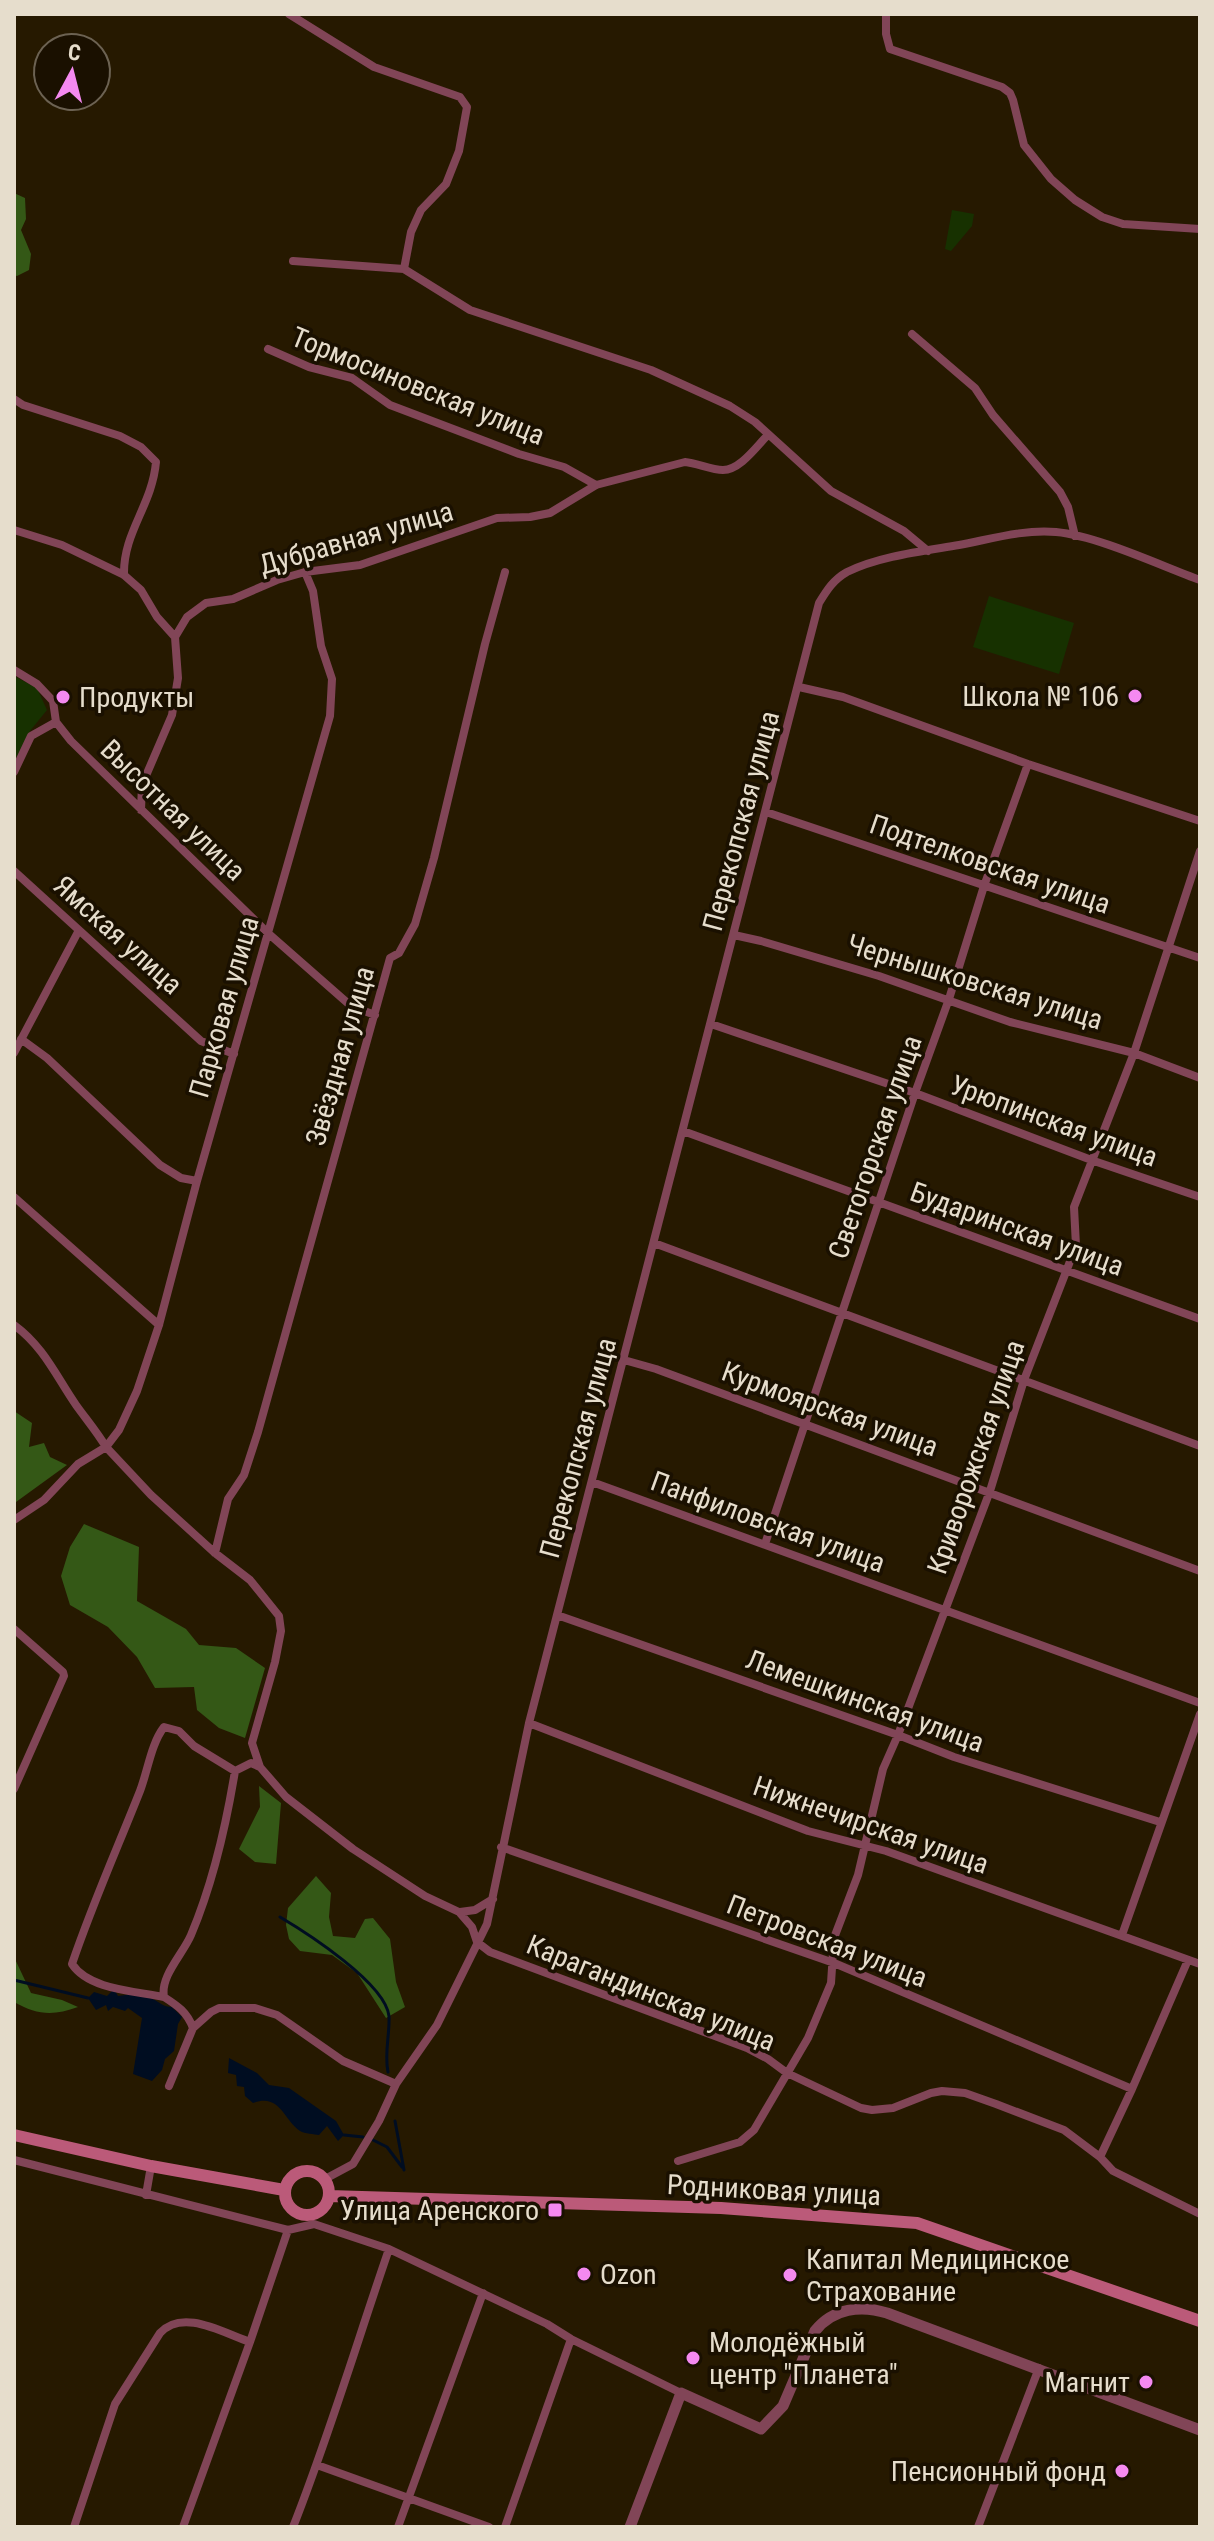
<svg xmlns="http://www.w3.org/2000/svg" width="1214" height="2541" font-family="'Roboto Condensed',sans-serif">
  <rect width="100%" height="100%" fill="#261900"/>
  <path fill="#173100" d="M952,210L974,214L972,226L951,251L945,249Z
    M989,596L1074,623L1059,674L973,647Z
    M14,676L37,688L47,710L30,731L14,762Z"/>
  <path fill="#345816" d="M14,193L25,198L26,219L21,230L31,254L29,270L17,276L14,275Z
    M14,1411L32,1423L29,1447L44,1443L50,1457L67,1465L16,1502Z
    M84,1524L139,1547L137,1601L186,1629L199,1645L236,1648L265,1668L245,1738L219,1728L197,1710L194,1687L155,1688L137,1657L108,1627L70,1605L61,1576L70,1547Z
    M259,1786L281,1803L276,1864L255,1862L239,1849L260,1807Z
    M316,1876L331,1893L329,1917L333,1936L355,1938L365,1919L373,1918L390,1939L396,1982L405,2007L386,2018L357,1973L332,1955L300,1951L289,1939L286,1925L288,1908Z
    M14,1957L31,1993L62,2000L78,2007C53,2016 37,2015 14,2002Z"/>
  <path fill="#000d21" d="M114,1989L118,1996C130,1994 142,1993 153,1999C161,2003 163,2007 172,2007L182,2017L178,2024L174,2051L165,2059L162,2070L152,2081L133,2074L142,2018L128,2008L125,2011L113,2007L108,2011L106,2005L96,2010L88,1998L94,1992L107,1996Z
    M229,2058L257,2073L269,2085L289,2088L336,2121L344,2135L338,2141L327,2126L319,2135C314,2134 305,2134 300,2131C283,2119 280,2093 253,2103L245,2096L244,2087L237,2086L236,2075L228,2073Z"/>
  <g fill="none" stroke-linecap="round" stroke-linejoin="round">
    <path stroke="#000d21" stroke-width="3" d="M280,1917C307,1933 385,1983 389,2016C390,2034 384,2053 388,2072
      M14,1980L88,1998
      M395,2121L404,2170
      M344,2135L363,2137
      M373,2140L387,2147L402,2167"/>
    <path stroke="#814557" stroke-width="8" d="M289,14L374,67L460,97L467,107L459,151L446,184L421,210L411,232L404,269
      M886,14V34L890,49L1002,87L1010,93L1013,100L1024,145L1051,179L1075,200L1102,217L1123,224L1200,229
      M293,261L404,269L470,310L651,370L730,406L755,422L831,491L904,531L928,551
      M912,334L975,388L993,415L1060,492L1068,507L1075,536
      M268,349L309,367L352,378L390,405L519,454L564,467L596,485
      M14,399L23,405L120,436L141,447L156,462C152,506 123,532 124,575
      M14,530L62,545L124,575L141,590L157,617L175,637
      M14,670L37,684L53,701L56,722
      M799,687L843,697L1028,764L1200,821
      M56,722L71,741L269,934L351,1006L375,1015
      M14,772L31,736L56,722
      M141,810L142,785L172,715L178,678L175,637L187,617L206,603L233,599L277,580L305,572L360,565L497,518L530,517L550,513L596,485L685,462C697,463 711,470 723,470C740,470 756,447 767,436
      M766,812L1200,958
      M14,871L201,1041L234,1054
      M734,935L761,941L879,976L1010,1022L1134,1053L1200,1078
      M711,1024L915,1093L1094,1161L1200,1197
      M21,1039L47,1058L160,1165L181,1178L197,1181
      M14,1053L79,930
      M683,1131L1200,1319
      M14,1197L159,1325
      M654,1243L1200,1446
      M14,1325C44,1347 56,1376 76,1405C86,1419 97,1432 106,1447L119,1430L137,1391L159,1325L197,1181L330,716L332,679L321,646L313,591L305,572
      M624,1360L656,1369L1200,1571
      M592,1482L1200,1703
      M14,1520L44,1500L78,1464L106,1447L151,1495L215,1553L250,1580L279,1616L281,1631L275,1662L252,1743L260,1767
      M765,1544L915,1093L949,999L984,886L1028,764
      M215,1553L228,1499L244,1475L258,1432L390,958L399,953L415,924L434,858L485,644L505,572
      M557,1615L898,1735L954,1757L1160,1822
      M14,1629L63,1672L64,1676L14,1789
      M529,1723L808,1831L886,1851L1200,1964
      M501,1847L834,1963L1132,2089
      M460,1912L475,1910L493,1899
      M1122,1935L1200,1714
      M164,1997C136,1991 89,1990 72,1964C92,1905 117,1849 140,1791C148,1770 151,1744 164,1727L179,1731L194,1746L235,1771L251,1763L260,1767L286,1797L353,1849L425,1896L459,1912L472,1927L477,1942L490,1952L747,2048L768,2059L787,2073L861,2108L872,2110L893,2108L931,2093L942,2091L965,2093L996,2104L1064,2130L1100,2157L1113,2171L1200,2214
      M193,2028C187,2012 178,2006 164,1997C160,1976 183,1954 191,1935C213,1883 226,1826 235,1771
      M169,2086L193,2028L211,2012L219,2008H255L277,2015L343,2061L396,2084
      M1100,2157L1132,2089L1188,1960
      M14,2160L288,2230L314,2224L389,2249L547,2324L571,2339L681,2393
      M678,2161L740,2142L754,2130L808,2038L831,1983L834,1938L858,1875L883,1769L898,1735L990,1491L1024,1380L1076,1246L1074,1207L1134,1053L1200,851
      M325,2179L353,2164L379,2121L396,2084L437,2025L487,1924L529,1723L819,603C827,590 833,580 847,572C879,556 924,551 959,545C991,539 1024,529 1056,532C1098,536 1159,565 1200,580
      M146,2195L151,2166
      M317,2465L489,2527
      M74,2527L115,2404L160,2333C183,2308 223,2333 250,2342L288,2230
      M183,2527L250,2342
      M293,2527C329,2436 357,2342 389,2249
      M398,2527L483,2293
      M505,2527L571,2339
      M978,2527L1039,2368"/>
    <path stroke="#814557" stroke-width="11" d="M630,2527L681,2393L761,2429L783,2406L815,2331C833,2308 861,2305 887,2313L1200,2430"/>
    <path stroke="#bb5a79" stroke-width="12" d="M14,2135L151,2166L284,2190
      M285 2193a22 22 0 1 1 44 0a22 22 0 1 1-44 0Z
      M329,2196L721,2208L917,2223L1200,2321"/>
  </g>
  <g fill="#f489f0" stroke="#1a1000" stroke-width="3">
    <circle cx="1135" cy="696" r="8"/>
    <circle cx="63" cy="697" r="8"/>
    <rect x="547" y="2202" width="16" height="16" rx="4"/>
    <circle cx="584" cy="2274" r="8"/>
    <circle cx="790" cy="2275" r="8"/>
    <circle cx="693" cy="2358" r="8"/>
    <circle cx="1146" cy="2382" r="8"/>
    <circle cx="1122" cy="2471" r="8"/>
  </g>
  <g text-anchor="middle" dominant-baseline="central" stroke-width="7" stroke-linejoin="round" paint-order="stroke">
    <g font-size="28" fill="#e6ddcc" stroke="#1a1000">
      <text transform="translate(418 386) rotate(22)">Тормосиновская улица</text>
      <text transform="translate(356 538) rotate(-16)">Дубравная улица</text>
      <text transform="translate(173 810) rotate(44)">Высотная улица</text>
      <text transform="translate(741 821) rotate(-75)">Перекопская улица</text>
      <text transform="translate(990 864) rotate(19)">Подтелковская улица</text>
      <text transform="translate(118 935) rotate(42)">Ямская улица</text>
      <text transform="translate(975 982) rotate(17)">Чернышковская улица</text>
      <text transform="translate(224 1007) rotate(-74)">Парковая улица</text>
      <text transform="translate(340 1056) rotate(-74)">Звёздная улица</text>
      <text transform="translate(1054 1121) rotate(20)">Урюпинская улица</text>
      <text transform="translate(875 1147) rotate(-71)">Светогорская улица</text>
      <text transform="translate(1017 1229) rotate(20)">Бударинская улица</text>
      <text transform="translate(830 1409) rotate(20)">Курмоярская улица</text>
      <text transform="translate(578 1448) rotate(-75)">Перекопская улица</text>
      <text transform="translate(976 1457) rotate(-71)">Криворожская улица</text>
      <text transform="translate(768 1522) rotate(20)">Панфиловская улица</text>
      <text transform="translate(865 1701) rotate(20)">Лемешкинская улица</text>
      <text transform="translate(871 1825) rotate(19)">Нижнечирская улица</text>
      <text transform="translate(827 1941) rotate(21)">Петровская улица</text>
      <text transform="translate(651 1993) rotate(22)">Карагандинская улица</text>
      <text transform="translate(774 2190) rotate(3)">Родниковая улица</text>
    </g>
    <g font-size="28" fill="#e6ddcc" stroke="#1a1000" text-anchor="end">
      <text x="1119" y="696">Школа № 106</text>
      <text x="79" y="697" text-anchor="start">Продукты</text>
      <text x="539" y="2210">Улица Аренского</text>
      <text x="806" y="2259" text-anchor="start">Капитал Медицинское<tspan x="806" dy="32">Страхование</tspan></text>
      <text x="600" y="2274" text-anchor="start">Ozon</text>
      <text x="709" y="2342" text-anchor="start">Молодёжный<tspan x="709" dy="32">центр "Планета"</tspan></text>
      <text x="1130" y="2382">Магнит</text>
      <text x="1106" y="2471">Пенсионный фонд</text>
    </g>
  </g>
  <rect width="1214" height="2541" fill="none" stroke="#e6ddcc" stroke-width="32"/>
  <g transform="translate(72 72) rotate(7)"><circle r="38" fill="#1a1000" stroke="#6c6252" stroke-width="2"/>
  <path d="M0-6L14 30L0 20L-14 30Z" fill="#f489f0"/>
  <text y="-12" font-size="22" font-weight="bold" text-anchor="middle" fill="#e6ddcc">С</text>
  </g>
</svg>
